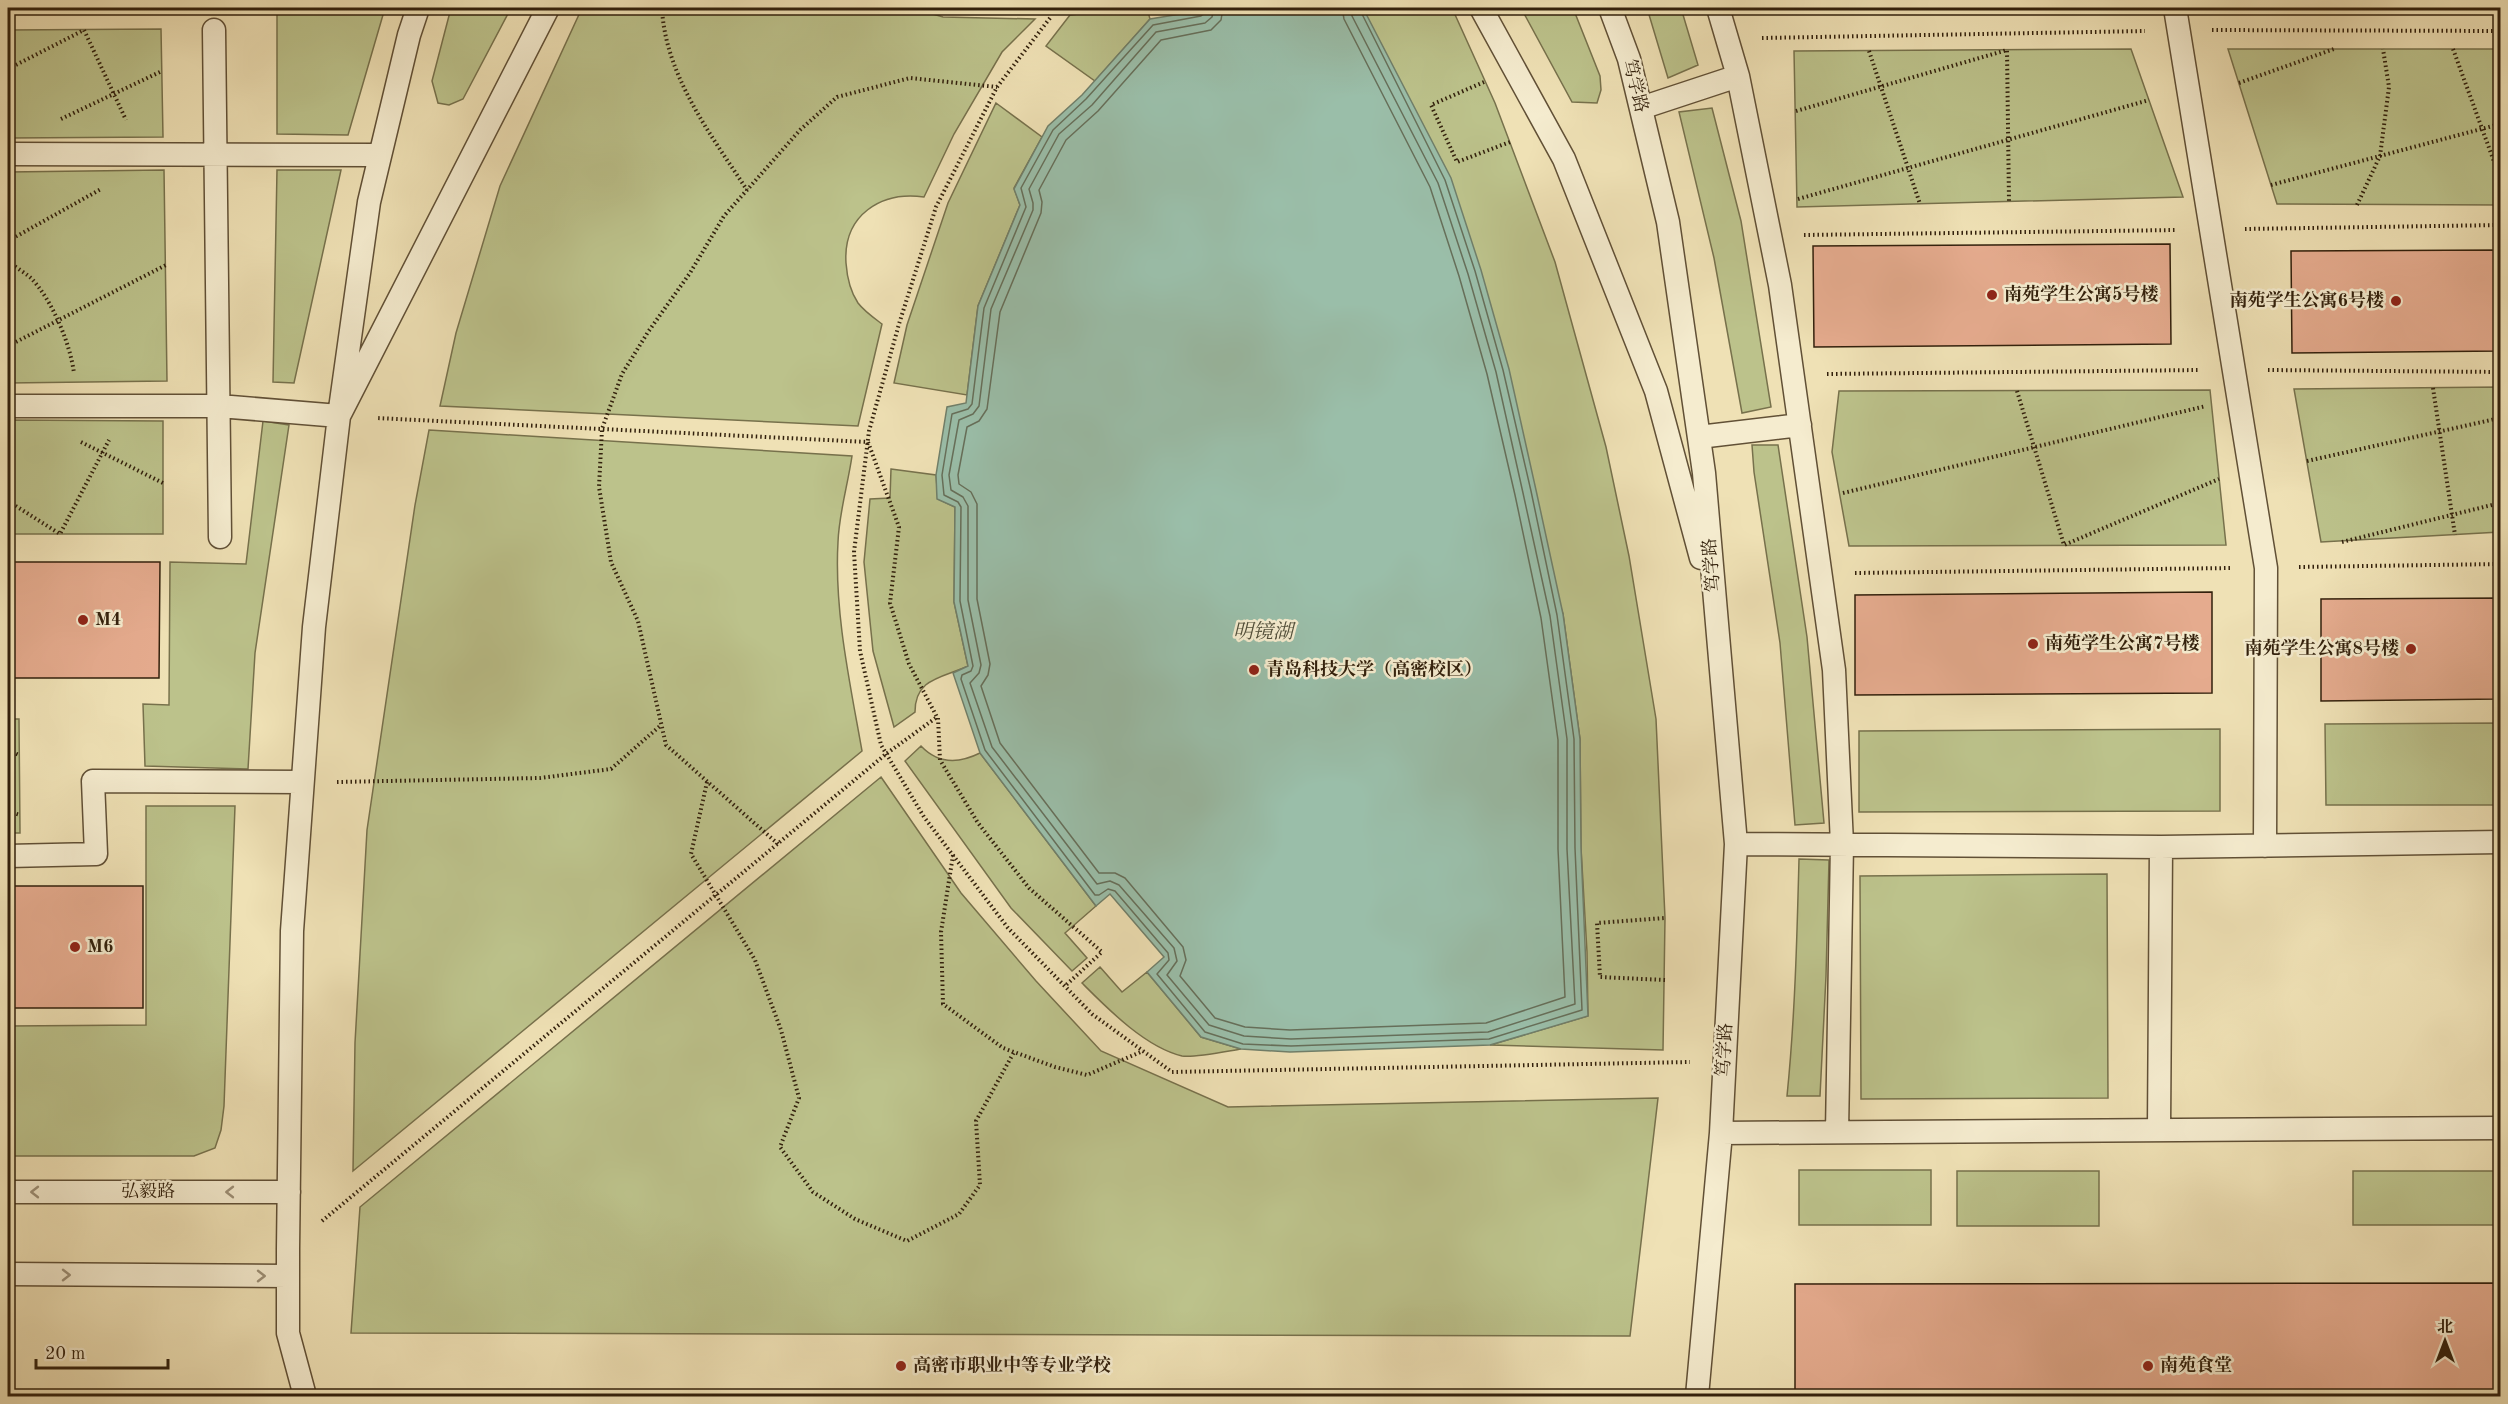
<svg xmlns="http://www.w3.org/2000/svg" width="2508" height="1404" font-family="'Old Standard TT','Noto Serif SC',serif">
  <rect width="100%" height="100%" fill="#efe1b5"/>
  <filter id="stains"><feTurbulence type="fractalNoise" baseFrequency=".00333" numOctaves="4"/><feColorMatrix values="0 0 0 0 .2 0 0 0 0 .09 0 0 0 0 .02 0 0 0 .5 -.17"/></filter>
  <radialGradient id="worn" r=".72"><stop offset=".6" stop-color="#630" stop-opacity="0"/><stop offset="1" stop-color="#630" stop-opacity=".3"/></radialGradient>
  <path fill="#bcc28b" stroke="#77714c" stroke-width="1.5" d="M277,8H385L348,135L277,134Z
    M451,8H511L463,99L449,105L438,103L432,81Z
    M582,8H912L943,17L1035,19L1002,52L954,134L924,197C881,191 843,215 846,263C847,277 850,291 858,303C864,311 874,318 882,324L858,426L440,406L456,333L500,186Z
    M1131,8H1147L1150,19L1095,81L1046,46L1070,15Z
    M1363,8H1452L1495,103L1555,262L1606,447L1629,556L1656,719L1665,918L1663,1050L1490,1045L1588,1016L1587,952L1581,848L1580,739L1563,614Z
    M1521,8H1573L1600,76L1601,90L1597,103L1572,102Z
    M1647,8H1681L1698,65L1668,78Z
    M161,29L163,137L8,138V30Z
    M2131,49L2183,197L1797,207L1794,51Z
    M2228,49H2500V205L2277,204Z
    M996,103L1042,137L1014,188L1020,205L978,306L967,395L894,383L907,325L948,203Z
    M1712,108L1741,221L1771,407L1742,413L1714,258L1679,112Z
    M164,170L167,381L8,383V172Z
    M277,170H341L294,383L273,382Z
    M2500,387V532L2321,542L2294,389Z
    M2210,390L2226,545L1849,546L1832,452L1839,391Z
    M8,420L163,421V534H8Z
    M263,421L289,425L255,653L248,769L145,766L143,704L169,705L170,562L246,564Z
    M429,430L852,456C848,484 839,513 838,542C834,611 850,683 862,751L353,1171L355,1043L367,830L415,505Z
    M1752,445H1778L1807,637L1824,823L1795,825L1780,643L1754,472Z
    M891,469L936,475L938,499L955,507L954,602L968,666C942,678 915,678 915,712L894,727L873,651L864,562L870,499L890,498Z
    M8,719H19L20,833H8Z
    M2500,723V805H2326L2325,724Z
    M2220,729V811L1859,812V731Z
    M921,746C938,764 958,764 980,753L1096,906L1065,933L1087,958L1072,971L1011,908L905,761Z
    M881,777L961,893L1036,981L1101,1051L1228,1107L1658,1098L1630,1336L351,1333L360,1207Z
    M146,806H235L224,1106L221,1130L215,1148L194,1156H8V1026L146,1025Z
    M1799,859L1829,860L1826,976L1820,1096H1787C1795,1017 1797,938 1799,859Z
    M2107,874L2108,1098L1861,1099L1860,876Z
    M1100,967L1122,992L1147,972L1201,1037L1241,1049C1228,1051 1194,1058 1182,1056C1145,1047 1108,1009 1082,983Z
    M1799,1170H1931V1225H1799Z
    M1957,1171H2099V1226H1957Z
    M2353,1171H2500V1225H2353Z"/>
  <path fill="#9abea9" stroke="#707f6a" stroke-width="1.5" d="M1217,8H1363L1451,178L1481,270L1509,369L1536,490L1563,614L1580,739L1581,848L1588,1016L1490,1045L1290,1052L1241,1049L1201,1037L1147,972L1164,957L1110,894L1096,906L980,753L953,673L968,666L954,602L955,507L937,499L936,475L947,407L966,403L978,306L1020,205L1014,189L1048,126L1082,95L1150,19Z"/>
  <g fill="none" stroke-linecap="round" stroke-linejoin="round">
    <path stroke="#666f5a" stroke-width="1.5" d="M1206,8L1205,13L1201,16L1153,25L1086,99L1053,130L1021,188L1026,207L984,308L972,404L968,409L952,414L942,475L944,495L958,502L961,507L960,601L973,666L971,671L962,675L961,679L985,750L1095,895H1099L1108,889L1115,891L1168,953L1169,960L1157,974L1205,1032L1243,1044L1291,1046L1489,1039L1582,1010L1575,848L1574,739L1557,615L1531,491L1503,370L1475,271L1445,180L1359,8
      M1214,8L1212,17L1205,23L1156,32L1092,105L1059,134L1029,189L1033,203V210L991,309L979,406L973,414L959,420L949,475L951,490L963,497L968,506V600L981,665L979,673L970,683L992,747L1097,884L1110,881L1119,885L1174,948L1177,961L1167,975L1209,1025L1244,1036L1291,1039L1488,1032L1575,1004L1567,849V739L1550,616L1523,493L1496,372L1468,274L1438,183L1352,16L1351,8
      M1223,8L1221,20L1211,30L1161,40L1098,111L1066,140L1039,190L1042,202L1041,213L1000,312L987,409L979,421L967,427L958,475L959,484L971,492L977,504V599L990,664L988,675L981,686L1000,743L1099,873H1115L1125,878L1183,947L1186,960L1180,976L1215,1018L1245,1027L1290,1030L1486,1023L1565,997L1558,849V740L1541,618L1515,495L1487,374L1459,276L1430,187L1344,19L1342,8"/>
  </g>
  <path fill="#e5ab8e" stroke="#32200c" stroke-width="1.5" d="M1754,8H2111V10L1754,13Z
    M2170,244L2171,344L1814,347L1813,246Z
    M2500,250V351L2292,353L2291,251Z
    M8,562H160L159,678H8Z
    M2212,592V693L1855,695V595Z
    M2500,598V699L2321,701V599Z
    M8,886H143V1008H8Z
    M2500,1283V1396H1795V1284Z"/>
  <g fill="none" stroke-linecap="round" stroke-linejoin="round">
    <defs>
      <path id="lane" d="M1481,8L1564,159L1656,391L1701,558
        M1610,8L1629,59L1668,222L1704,473L1736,844L1721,1133L1697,1396
        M1718,8L1738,76L1780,285L1834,670L1842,844L1837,1132
        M2175,8L2266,568L2265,846
        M214,30L220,537
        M1641,108L1738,76
        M8,154L380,155
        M8,406H219L339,416L548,8
        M1699,437L1800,425
        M1736,844L2161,847L2500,842
        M8,856L96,854L93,781L302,782
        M2159,1129L2161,847
        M1721,1133L2500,1128
        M8,1192H289
        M8,1274L288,1276
        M305,1396L288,1333V1249L292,931L314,627L339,416L369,202L409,35L418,8"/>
    </defs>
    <use href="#lane" stroke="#615036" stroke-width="25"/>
    <path stroke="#32200c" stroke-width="4" stroke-dasharray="1.5 3" stroke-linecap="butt" d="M662,8C665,75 711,135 747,190
      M1050,18L997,87L936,207L899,324L869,431L854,552L860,651L881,745L924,817L1008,928L1092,1014L1172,1072L1690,1062
      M2212,30L2500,31
      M1762,38L2145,31
      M2453,49L2500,178
      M1869,51L1920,204
      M8,69L84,30L126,120
      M1484,82L1431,105L1457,162L1510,142
      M2239,83L2334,49
      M1796,111L2007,50L2009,202
      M61,119L162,71
      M2271,185L2500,124
      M1798,199L2149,100
      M2357,205L2380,156L2389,87L2383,49
      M2245,229L2500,225
      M1804,235L2177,230
      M8,241L101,189
      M8,261C15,267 24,272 31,278C52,300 70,343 74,373
      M8,346L166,265
      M2268,370L2500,372
      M1827,374L2200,370
      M2433,388L2455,535
      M2017,391L2064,545L2219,479
      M81,442L163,483
      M2307,461L2500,418
      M1843,493L2206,406
      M8,501L60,534L109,440
      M2342,542L2500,503
      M2299,567L2500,564
      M1855,573L2231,568
      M938,718L940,760L978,823L1029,888L1102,952L1065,986
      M8,750L19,755
      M337,782L540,778L611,769L661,725
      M707,782L691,854L755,960L781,1030L799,1098L780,1147L813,1192L855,1219L907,1241L959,1214L980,1185L976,1121L1014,1052
      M8,811L20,815
      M778,844L666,745L638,621L611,562L599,487L602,429L622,374L648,332L690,273L724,216L800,130L837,97L910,78L997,87
      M953,855L941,932L943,1004L1003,1048L1055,1067L1087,1075L1143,1051
      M1665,980L1600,977L1597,923L1665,918
      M322,1221L886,754L937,717L909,664L890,603L899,527L868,442L376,418"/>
    <use href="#lane" stroke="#f5eccf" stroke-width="22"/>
  </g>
  <defs><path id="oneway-chevron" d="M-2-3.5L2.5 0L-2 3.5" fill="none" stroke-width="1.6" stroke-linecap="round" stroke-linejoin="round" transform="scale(1.5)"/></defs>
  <g stroke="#9d9077">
    <use href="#oneway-chevron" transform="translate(35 1192) rotate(-180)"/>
    <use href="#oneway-chevron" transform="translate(230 1192) rotate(-180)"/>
    <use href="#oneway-chevron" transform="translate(66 1275)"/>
    <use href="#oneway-chevron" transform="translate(261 1276)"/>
  </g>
  <g fill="#8f2418" stroke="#f5eccf" stroke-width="2">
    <circle cx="1992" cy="295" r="6"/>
    <circle cx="2396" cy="301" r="6"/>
    <circle cx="83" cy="620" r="6"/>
    <circle cx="2033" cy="644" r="6"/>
    <circle cx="2411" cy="649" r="6"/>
    <circle cx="1254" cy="670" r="6"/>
    <circle cx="75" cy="947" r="6"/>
    <circle cx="901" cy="1366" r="6"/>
    <circle cx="2148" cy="1366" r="6"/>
  </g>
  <g text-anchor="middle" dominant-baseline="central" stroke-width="5" stroke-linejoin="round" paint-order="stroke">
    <g font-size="18" fill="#32200c" stroke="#f5eccf">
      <text transform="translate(1635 86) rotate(76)">笃学路</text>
      <text transform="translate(1712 565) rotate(-95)">笃学路</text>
      <text transform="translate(1725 1050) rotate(-87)">笃学路</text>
      <text x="148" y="1192">弘毅路</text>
    </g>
    <g font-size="18" font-weight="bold" fill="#32200c" stroke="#f5eccf" text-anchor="start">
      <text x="2004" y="295">南苑学生公寓5号楼</text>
      <text x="2384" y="301" text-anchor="end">南苑学生公寓6号楼</text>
      <text x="95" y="620">M4</text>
      <text x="2045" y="644">南苑学生公寓7号楼</text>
      <text x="2399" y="649" text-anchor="end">南苑学生公寓8号楼</text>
      <text x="1266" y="670">青岛科技大学（高密校区）</text>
      <text x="87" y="947">M6</text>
      <text x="913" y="1366">高密市职业中等专业学校</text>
      <text x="2160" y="1366">南苑食堂</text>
    </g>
    <g font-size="20" font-style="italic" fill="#514f3b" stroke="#f5eccf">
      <text x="1263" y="633">明镜湖</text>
    </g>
  </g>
  <rect width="2508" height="1404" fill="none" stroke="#efe1b5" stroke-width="30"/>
  <rect x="9" y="9" width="2490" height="1386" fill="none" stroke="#32200c" stroke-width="3"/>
  <rect x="15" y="15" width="2478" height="1374" fill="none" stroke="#32200c" stroke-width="1.5"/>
  <g transform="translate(2445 1341)" stroke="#f5eccf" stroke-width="4.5" paint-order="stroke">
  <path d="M0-4.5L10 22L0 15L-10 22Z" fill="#32200c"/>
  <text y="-9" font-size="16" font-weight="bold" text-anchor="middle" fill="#32200c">北</text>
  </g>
  <path d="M36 1359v9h132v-9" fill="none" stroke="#32200c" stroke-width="3"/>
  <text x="45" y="1359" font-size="18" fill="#32200c" stroke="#f5eccf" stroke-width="4.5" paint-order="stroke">20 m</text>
  <rect width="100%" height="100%" filter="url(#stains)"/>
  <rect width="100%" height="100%" fill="url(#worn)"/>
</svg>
